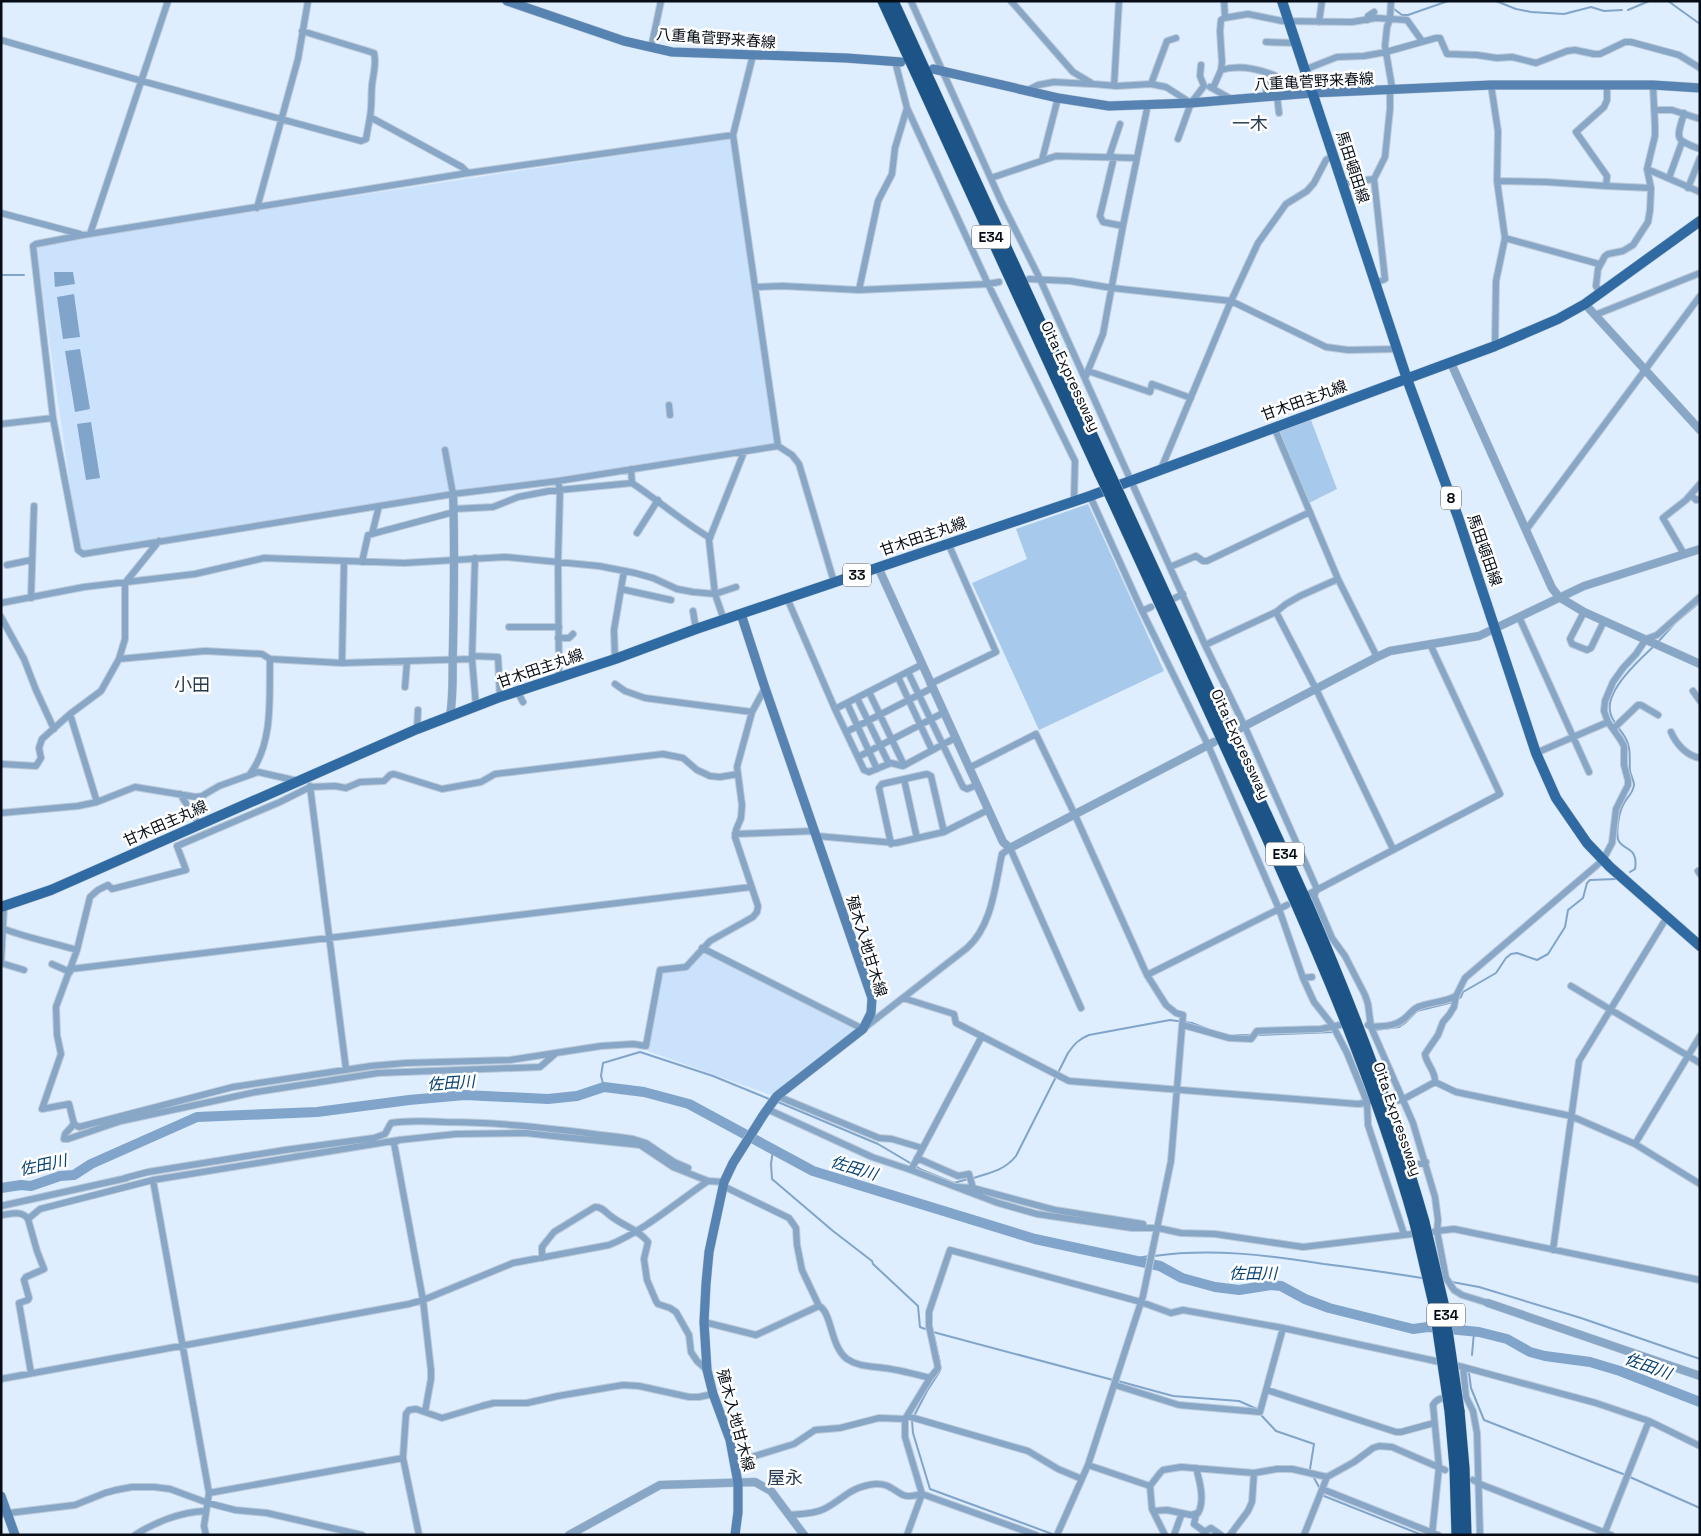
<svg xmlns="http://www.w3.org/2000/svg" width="1701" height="1536" font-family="'Space Grotesk','Noto Sans JP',sans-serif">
  <rect width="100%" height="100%" fill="#deeefe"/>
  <path fill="#cae2fc" d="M728,139L731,141L775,442L772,446L82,551L79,548L36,248L39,244Z
    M703,952L856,1029L771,1095L648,1051L661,973L688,968Z"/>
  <path fill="#a7c9ec" d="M1311,420L1337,489L1309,503L1280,431Z
    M1088,504L1164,671L1039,730L972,583L1027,559L1016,529Z"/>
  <path fill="#80a4ca" d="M54,272H73L75,284L55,287Z
    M74,294L80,337L63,339L57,297Z
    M80,349L90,409L75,412L65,351Z
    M91,422L100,478L86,480L77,424Z"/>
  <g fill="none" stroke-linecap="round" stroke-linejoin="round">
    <path stroke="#80a4ca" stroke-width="2" d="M1496,1L1516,9L1531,12L1564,14L1591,7L1604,11L1622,10
      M1668,1L1700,24
      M1394,9L1402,15H1408L1448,1
      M1628,10L1649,1
      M1,275H24
      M1658,642L1675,623L1700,602
      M1630,872L1635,869C1639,845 1621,851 1618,839C1616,830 1619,813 1623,805C1626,798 1633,794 1634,785C1634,781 1631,776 1630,771C1629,762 1631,752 1628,744C1625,732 1611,723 1610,711C1606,690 1639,660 1653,647
      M1457,999L1461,997L1463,992L1496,973L1506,958L1511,954L1517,953L1537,960L1548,954L1565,927L1568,910L1583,898L1587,883L1590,880L1616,879
      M1375,1030L1399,1027L1405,1023L1417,1011L1453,1002
      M1237,1035H1252
      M1257,1035L1334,1032
      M604,1087L601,1076L603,1063L640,1052L713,1076L769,1099
      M778,1102L878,1144L922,1170L954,1183L968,1179
      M773,1150L771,1164L772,1179L833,1231L872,1261L873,1264L918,1306L920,1327L925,1329
      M973,1178C990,1173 1005,1170 1016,1156L1068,1053C1074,1044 1079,1039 1089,1035L1170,1020L1192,1023L1210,1030
      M1154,1256C1211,1248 1268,1255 1324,1264C1357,1268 1390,1273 1422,1278
      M1132,1259L1149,1256
      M1452,1282L1479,1287L1581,1318L1700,1359
      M933,1332L1113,1380
      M934,1336L940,1363
      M1472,1355L1474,1332
      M1469,1373L1471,1388L1484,1420L1623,1474L1700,1508
      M1118,1381L1173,1396L1239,1401L1257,1409
      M914,1416L927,1391L940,1371
      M1262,1416L1276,1431L1314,1444L1310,1469
      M912,1421L913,1433L930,1489L1055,1535
      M1313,1476L1319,1487
      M1324,1496L1422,1535"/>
    <path stroke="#80a4ca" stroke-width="10" d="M1,1188L21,1185L31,1186L60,1176L74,1175L91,1164L197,1117L317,1112L409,1100L465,1095L548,1099L577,1096L604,1087L644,1092L689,1104L813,1171L1035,1239L1160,1266L1182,1278L1215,1287L1239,1290L1271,1285L1281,1286L1305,1299L1329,1308L1413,1329L1428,1327L1479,1332L1507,1339L1530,1352L1545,1356L1590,1362L1620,1371L1700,1402"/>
    <defs>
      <path id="minor" d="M911,1L1001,201L1040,279L1205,645L1245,727L1317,889
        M1011,1L1073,72L1093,84L1117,86L1151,84L1166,87L1191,103
        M1224,1L1225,17
        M1391,1L1390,19L1387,27L1385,46L1392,87
        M1367,20L1368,16L1374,12
        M1319,22L1322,1
        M302,31L374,53C377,64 373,75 372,85C371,96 372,106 370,117
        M1,40L142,81L361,141L366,139L370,117L462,167L468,173
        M1266,42L1296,43
        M651,48L661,1
        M895,61L907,108L988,284L1075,461L1074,500
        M1221,70C1241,64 1265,70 1282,79
        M1304,70L1337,57L1364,56L1386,52L1436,38H1440L1447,54L1477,55L1497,58L1512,57L1536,63L1567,51L1575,50L1594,54H1600L1625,42H1631L1679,55L1700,68
        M1151,84L1167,41L1176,38
        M1607,84V100L1604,107L1576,132L1607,176L1606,186L1651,188
        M1491,85L1498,131L1497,181L1505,238L1496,281L1495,346
        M1114,86L1119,1
        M1210,87L1233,100
        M1213,88L1221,70L1222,62L1220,31L1221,20L1224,18L1248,14L1282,21L1352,22L1376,18L1407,20L1422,41
        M1026,91L1038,85L1054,82L1091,84
        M1277,96L1279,113
        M1266,97V84
        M1654,110H1672L1700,119
        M1684,113C1677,139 1673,139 1700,149
        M733,135L753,55
        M1178,139L1191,103L1204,86L1200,76L1201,65
        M1109,157L1120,124
        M1114,157L1100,216L1103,222L1123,226
        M1042,160L1058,98
        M1647,169L1700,192
        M991,178L1056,156L1137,158
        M1669,178L1682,142
        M1497,181L1546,182L1606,186
        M1343,183L1374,179
        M1688,188L1700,158
        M257,208L298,59L308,1
        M1,213L80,234
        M90,234L168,1
        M1505,238L1599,264
        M1029,279L1070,281L1112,288L1231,301L1326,347L1348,350L1398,349
        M1375,283L1385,279L1374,179L1385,157L1390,109V91
        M756,287L783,286L859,290L988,284L999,282
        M859,290L878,201L892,174L895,148L907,108
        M1600,292L1596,286L1598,269L1605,256L1608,254L1623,251L1633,245L1648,222L1650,210L1651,188L1647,169L1655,136V126L1653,85
        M1595,315L1700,273
        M1088,371L1150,392L1152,384L1191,398
        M1085,378L1103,334L1123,226L1148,104
        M669,405L670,415
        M1,424L53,418
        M1274,427L1338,579L1377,657
        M778,446L733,135L468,173L83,235L36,244L33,246L53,418L78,550L83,554L453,494L558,481L778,446L792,455L799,464L834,582
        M445,450L453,494
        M631,469L632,483C659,501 683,522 710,538
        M1161,469L1231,301L1258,243L1286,204L1307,191L1314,183L1326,160L1334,155
        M558,481L560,491L558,562L559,677
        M1691,495L1696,500L1700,499
        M1090,496L1142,611L1208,745L1279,909L1303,978L1314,1002L1333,1026L1347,1053L1367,1102L1368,1125L1404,1234
        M453,509L493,507L518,497L549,491L632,483
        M1526,530L1700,296
        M637,533L658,500
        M372,534L379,506
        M1684,554L1663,518L1686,500L1700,484
        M362,562L368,535L454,512
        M7,565L31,560
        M1170,567L1196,556L1203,561H1207L1310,512
        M621,589L671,600
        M31,598L34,506
        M787,598L835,709L864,770L869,772L891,763L903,766L955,738
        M1175,598L1183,594
        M1,603L84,587L195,574L264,558L404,563L505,557L599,566L635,573L653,578L677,589L693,592L715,594L736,587
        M693,611L696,629
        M1142,611L1151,607
        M1276,612L1316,689L1393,849
        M1584,612L1570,639L1572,644L1587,650L1591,648L1604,621
        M1,617L24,659L36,690L54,729
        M1519,617L1589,772
        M724,620L715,594L709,540L744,452
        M509,627H559
        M558,638H569L573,634
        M1205,645L1276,612L1286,604L1300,596L1338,579
        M472,656L498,657L500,698
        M119,659L205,651L262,654L270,659L342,663L472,659L476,706
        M472,659L475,558
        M615,659L614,630L624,571
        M342,663L344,561
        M908,672L963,787L967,789L977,785
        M898,677L932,750
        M615,684L625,691L645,698L752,712
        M930,684L996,652L948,543
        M405,687L407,662
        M517,691L523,702
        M1693,691L1700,701
        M869,692L904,765
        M857,698L889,764
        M847,703L877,769
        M835,709L921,665
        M70,714L97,802
        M417,729L418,710
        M1613,729L1638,705H1641L1658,715
        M846,732L932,688
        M1671,732C1676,744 1687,756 1700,758
        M1536,753L1608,722
        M858,757L943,713
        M1,764L36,766L41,758L39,748L42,739L70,714L101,691L119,659L125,639V583L159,541
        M969,768L1036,734L1075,815L1147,975L1166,1005L1176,1013L1183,1015L1171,1161L1143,1296L1088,1465L1057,1535
        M250,774C274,742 269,696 270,659
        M738,774L720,777L710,776L697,770L683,758L663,754L495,774L481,782L442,789L394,774L390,775L384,781L360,782L346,788L335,786L310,787L280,802L177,846L186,870L112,889L108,885L98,890L90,897L77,950L56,1007L57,1035L61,1054L42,1109L69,1104L74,1124L79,1127L233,1087L371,1066L406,1063L510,1060L601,1046L633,1044L646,1046L660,970L686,967L710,941L753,917L757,912L758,906L735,837L736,830L741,818L742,805L737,767L752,712L765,688
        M904,779L917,838
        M310,786L346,1069
        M180,794L199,824
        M1,813L78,806L97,802L135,787L196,797L202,796L219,786L258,772L298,781
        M735,834L815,831
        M817,836L896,843L944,832L988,810
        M891,844L879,788L882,784L927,774L931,776L944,832
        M1698,871L1700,874
        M1317,889L1314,896L1332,938L1345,956L1365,995L1368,1004L1371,1027L1413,1123L1435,1197L1438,1220L1437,1231L1446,1278L1454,1290L1462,1295L1488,1303
        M1309,894L1500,794L1430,644
        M4,929C28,938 53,943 77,950
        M702,948L863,1029L967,948C992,926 995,886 1002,854L1010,848L1081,1008
        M1,963L4,906
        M1,963L24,970
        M52,964L70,972
        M71,969L751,887
        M1147,975L1287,905
        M1303,978L1312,977
        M1571,986L1700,1063
        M903,998L954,1014L956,1023L1069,1081L1358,1104L1369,1102
        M1183,1025L1229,1038L1251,1039L1257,1031L1321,1029L1340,1025
        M1368,1025L1371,1027C1383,1026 1395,1027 1405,1018C1411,1013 1413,1008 1421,1006C1432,1002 1445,1002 1456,996
        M1435,1082C1436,1071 1426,1064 1425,1054L1438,1035L1443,1022L1449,1015L1454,1007L1456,996L1465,978L1603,860L1612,843L1616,809L1628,785V780L1624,765V746L1620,739L1608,722L1604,711L1605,701L1613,682L1623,668L1636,654L1646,639L1657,635L1700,597
        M1435,1082L1456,1092L1571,1116L1635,1144L1700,1184
        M777,1096L879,1138L892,1139L922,1148
        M1391,1101L1402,1100L1435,1082
        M767,1109L872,1157L911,1170L998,1203L1037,1214L1132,1228H1158L1181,1233L1215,1234L1303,1247L1454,1229L1700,1280
        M74,1124L65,1134L64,1139H68L121,1121L256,1092L378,1073L540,1067L555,1054
        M399,1140L394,1143L423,1300L431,1370V1379L425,1412
        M1635,1144L1700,1036
        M917,1158L958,1176L969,1174L973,1188L957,1187
        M1415,1165L1426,1162
        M911,1170L982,1036
        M125,1178L148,1172L285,1150L374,1138L385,1134L391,1123C408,1120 427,1121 445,1122C508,1122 570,1131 633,1139L646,1143L674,1162L688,1168
        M153,1180L209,1493L204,1526L206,1535
        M723,1186L789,1218L796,1228L797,1245L802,1270L819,1306
        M973,1188L1055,1210L1143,1224
        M1,1206L127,1178
        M1,1215C11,1214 22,1210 28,1219L37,1251L44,1269L26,1277L24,1280L29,1298L28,1300L19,1303L31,1373
        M28,1219L40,1209L153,1180L399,1140L456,1134L525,1133L640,1145L673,1167L708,1181L724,1182
        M1553,1250L1579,1061L1667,917
        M542,1258V1247L554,1232L595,1207C603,1207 606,1213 612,1217C624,1226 639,1230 648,1242L644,1259L647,1280L656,1301L658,1304L670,1308L676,1312L689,1335L691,1352L697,1361L707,1370
        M704,1322L756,1335L819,1306C832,1312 830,1346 847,1359C859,1367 871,1366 884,1368C900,1370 915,1374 930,1378
        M1463,1367L1466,1397L1473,1411L1477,1433L1480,1535
        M1,1379L409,1304L423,1300L513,1263L609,1245C644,1231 677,1202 708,1181
        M1115,1385L1179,1405L1260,1412L1283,1328
        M1267,1390L1396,1432H1401L1434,1423
        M907,1416L1028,1451L1058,1469L1082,1479
        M735,1462L794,1444L815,1430L840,1428L879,1418L905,1419
        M1088,1465L1150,1486
        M1473,1480L1480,1484L1611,1535
        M1322,1489L1438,1535
        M209,1493L403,1458
        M1153,1511L1167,1510L1191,1515L1198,1513C1205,1501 1200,1482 1196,1468
        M1,1514L75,1505L105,1493L116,1490L132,1487H154L170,1489L208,1503L235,1510L267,1513L362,1535
        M789,1515C801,1514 814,1514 824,1509C844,1499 849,1487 875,1484C888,1483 893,1490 903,1495C909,1498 916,1495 922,1494L1036,1535
        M1196,1515L1194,1524L1205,1532
        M1605,1532L1649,1421
        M135,1535C155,1522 181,1512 205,1511
        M419,1535L403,1458L406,1414L409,1410L416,1409L442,1418L482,1406L494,1403H527L558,1396L623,1385L639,1386L689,1397H699L713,1394
        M907,1535L922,1494L905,1437V1419L930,1378L938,1368L929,1326V1312L950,1250L1141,1302L1171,1313L1183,1310L1283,1328L1463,1367L1596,1403L1649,1421L1700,1446
        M1165,1535L1152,1509L1150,1486L1160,1473L1163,1470L1181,1467L1254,1473L1277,1469H1292L1327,1477
        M1174,1535L1182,1513
        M1203,1535L1206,1531L1211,1528L1221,1535
        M1230,1535L1248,1511L1252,1502L1254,1473
        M1304,1535L1327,1477L1354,1462L1373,1448L1379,1446L1392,1447L1445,1470
        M1432,1535L1439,1467L1433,1405C1437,1398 1442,1398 1450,1398"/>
      <path id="tertiary" d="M1585,304L1700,430
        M1451,363L1547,577L1552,588L1559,597L1584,612L1700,664
        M878,567L1003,842L1010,848L1214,742
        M450,716C454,692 452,672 453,647C454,596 455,545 453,494
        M1237,730L1377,657L1390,651L1479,636L1584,586L1700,549
        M1488,1303L1700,1376
        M569,1535L660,1485L755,1482L771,1491L804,1535"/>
      <path id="secondary" d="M507,1L624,41L672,52L846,58L901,62
        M933,69L1058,98L1109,106L1191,103L1312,93L1491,85H1653L1700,88
        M1,1496L15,1535
        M735,1535L738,1512V1483L730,1440L713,1394L707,1370L704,1322L706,1284L709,1252L724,1182L733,1163L764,1114L777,1096L863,1029L871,1013L872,998L765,688L741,614"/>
      <path id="primary" d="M1282,1L1407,379L1458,517L1536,753L1556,798L1587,843L1610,867L1700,946
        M1,907L51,890L417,729L497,698L615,659L696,629L1090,496L1495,346L1558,319L1585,304L1700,221"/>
      <path id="motorway" d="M883,1L1100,474
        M893,1L1108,470
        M1120,496L1307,903C1352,1007 1393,1112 1424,1222
        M1112,499C1161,607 1211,714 1260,822C1319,953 1376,1084 1415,1223
        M1450,1411L1455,1468L1457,1535
        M1459,1411L1464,1468L1466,1535"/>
    </defs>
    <use href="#minor" stroke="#bbcad9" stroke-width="8"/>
    <use href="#tertiary" stroke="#bbcad9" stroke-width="9"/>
    <use href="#secondary" stroke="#bbcad9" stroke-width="10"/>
    <use href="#primary" stroke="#bbcad9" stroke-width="11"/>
    <use href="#motorway" stroke="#bbcad9" stroke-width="12"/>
    <use href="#minor" stroke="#88a6c6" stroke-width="6"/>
    <use href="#tertiary" stroke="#88a6c6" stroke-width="8"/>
    <use href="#secondary" stroke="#5683b2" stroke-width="9"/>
    <use href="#primary" stroke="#2f6aa2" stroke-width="10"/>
    <use href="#motorway" stroke="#1c5487" stroke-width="11"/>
    <defs>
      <path id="motorway-bridge" d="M1108,470L1120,496
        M1100,474L1112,499
        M1424,1222L1443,1303L1459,1411
        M1415,1223L1434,1304L1450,1411"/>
    </defs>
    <use href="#motorway-bridge" stroke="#bbcad9" stroke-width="12" stroke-linecap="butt"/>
    <use href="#motorway-bridge" stroke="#1c5487" stroke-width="11"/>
  </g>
  <g text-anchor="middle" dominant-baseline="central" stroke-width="5" stroke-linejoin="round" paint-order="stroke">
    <g fill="#fff" stroke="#51565c" stroke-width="1">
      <rect x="972" y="225.5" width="38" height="23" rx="4"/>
      <rect x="1441" y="486.5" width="20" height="23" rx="4"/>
      <rect x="843" y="563.5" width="28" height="23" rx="4"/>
      <rect x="1266" y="842.5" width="38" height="23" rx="4"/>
      <rect x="1427" y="1303.5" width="38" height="23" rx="4"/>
    </g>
    <g font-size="14" font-weight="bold" fill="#060d16">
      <text x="991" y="237">E34</text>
      <text x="1451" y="498">8</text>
      <text x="857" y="575">33</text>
      <text x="1285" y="854">E34</text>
      <text x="1446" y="1315">E34</text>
    </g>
    <g font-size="15" fill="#060d16" stroke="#fff">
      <text transform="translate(716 38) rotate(4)">八重亀菅野来春線</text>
      <text transform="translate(1314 81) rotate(-3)">八重亀菅野来春線</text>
      <text transform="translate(1353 167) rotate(72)">馬田頓田線</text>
      <text transform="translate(1071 376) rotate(65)">Oita Expressway</text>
      <text transform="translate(1304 400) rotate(-20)">甘木田主丸線</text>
      <text transform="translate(923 536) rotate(-19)">甘木田主丸線</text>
      <text transform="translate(1485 550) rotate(71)">馬田頓田線</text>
      <text transform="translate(540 668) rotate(-19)">甘木田主丸線</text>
      <text transform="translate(1241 744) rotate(65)">Oita Expressway</text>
      <text transform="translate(165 823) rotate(-24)">甘木田主丸線</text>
      <text transform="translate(867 946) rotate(73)">殖木入地甘木線</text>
      <text transform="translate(1398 1119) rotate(71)">Oita Expressway</text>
      <text transform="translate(736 1420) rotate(75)">殖木入地甘木線</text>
    </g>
    <g font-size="16" font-style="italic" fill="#084271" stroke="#fff">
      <text transform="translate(451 1083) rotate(-4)">佐田川</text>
      <text transform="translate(43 1165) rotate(-12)">佐田川</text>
      <text transform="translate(854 1168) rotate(17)">佐田川</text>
      <text x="1253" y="1273">佐田川</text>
      <text transform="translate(1648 1366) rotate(20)">佐田川</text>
    </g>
    <g font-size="18" fill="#273c51" stroke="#fff">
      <text x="1250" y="123">一木</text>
      <text x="192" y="684">小田</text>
      <text x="785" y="1477">屋永</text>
    </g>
  </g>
  <rect width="1701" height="1536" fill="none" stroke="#060d16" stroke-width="5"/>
</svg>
